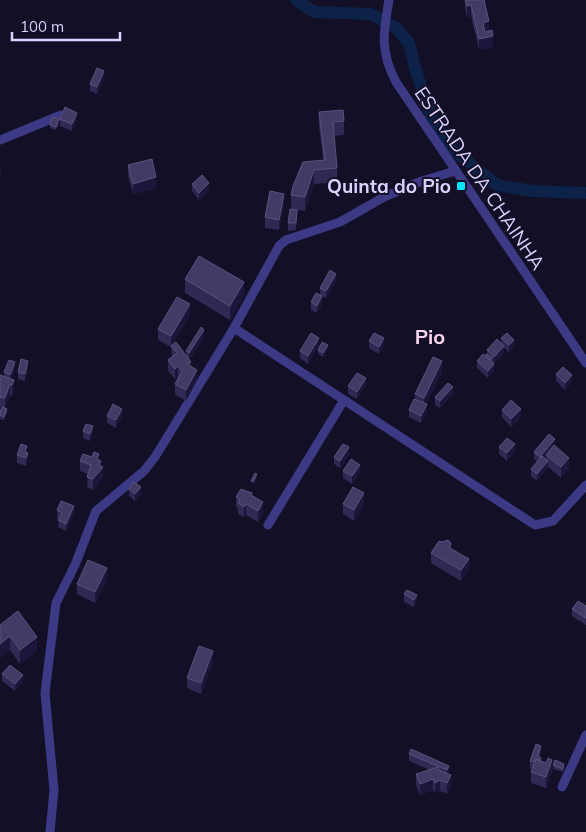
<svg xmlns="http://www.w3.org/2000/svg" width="586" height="832" font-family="Mulish,sans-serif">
  <rect width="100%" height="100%" fill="#130f26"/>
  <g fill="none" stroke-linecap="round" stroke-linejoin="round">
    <path stroke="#0c2248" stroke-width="12" d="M296,0L314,12L371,14L396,28L409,43L415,68L430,112L452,149L497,185L532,191L586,193"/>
    <path stroke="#3d3a85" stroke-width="9" d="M389,0C383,33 380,52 396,82L586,363
      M0,140L61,115
      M234,328L535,525L553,521L586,485
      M268,525L344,400
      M562,787L586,735
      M50,832L54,790L45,693L56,603L75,565L96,511L144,471L155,457L234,328L279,246L286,240L340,222L384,197L422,181L455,171"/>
  </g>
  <path fill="#312854" d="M465,0H484L489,31L493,47L479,50L471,16L467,17L465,9Z
    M104,79L97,94L90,91V84Z
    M319,112L344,121V135L334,136L337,168V182L314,184L305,211L297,210L296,230L288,231V223L291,209V195L303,162L323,160L319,126Z
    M60,119L77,120L72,131L60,126Z
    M59,123L56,130L50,128V125Z
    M128,165L156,188L133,194L128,176Z
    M192,184L209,191L199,200L192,191Z
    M284,204L279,230L265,228V217Z
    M185,279L244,296L230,320L185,293Z
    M336,281L326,298L320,295V288Z
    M311,302L322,304L317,313L311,310Z
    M190,315L171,345L186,355V351L204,337L189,360L191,366L197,380L186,401L175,395V384L179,378L178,377L175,379L168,371V360L172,357L171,346V347L158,340V329Z
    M501,338L514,347L509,352L504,348V353L494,364V371L488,378L477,368V361L487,354V350L501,344Z
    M369,341L384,345L379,354L369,348Z
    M319,345L308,364L300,358V351Z
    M328,349L323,357L318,354V350Z
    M28,368L25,381L18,379V372Z
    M15,370L11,379L14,390L12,396L10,395L5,408L7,412L4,420L0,419V412L1,408L0,407V375L4,376V372Z
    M442,372L426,404L427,411L421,423L409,417V410L415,399V394Z
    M556,374L572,382L565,390L556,381Z
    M366,385L357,399L348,394V386Z
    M453,394L440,408L435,405V397Z
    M502,410L521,417L511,427L502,417Z
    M107,416H122L116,428L107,423Z
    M83,431L93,434L90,441L83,438Z
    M555,446L569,468L561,478L548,467L537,481L531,476V469L537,462L534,459V452Z
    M499,447L515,451L507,461L499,454Z
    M27,452L28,460L26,466L17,463V455Z
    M349,455L340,468L334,464V457Z
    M99,460L103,477L93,490L87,487L88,474L80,471V461Z
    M343,471L360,472L352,484L343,478Z
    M129,489L141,494L135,501L129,496Z
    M252,496L263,513L258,522L246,515L244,517L238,514V508L236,507V497Z
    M343,504H364L354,521L343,514Z
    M57,510L74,513L66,531L58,527L59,519L57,518Z
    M451,548L469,569L461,581L431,563V553Z
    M107,579L95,603L77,594V584Z
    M407,590L417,602L414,607L404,602V594Z
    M586,606V625L572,616V609Z
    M0,625L37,651L20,664L10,650L0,658Z
    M213,662L201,694L187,688V678Z
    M2,674L23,682L15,691L2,681Z
    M541,753L540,757L541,762L552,771L546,788L531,783V772L532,769L530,768V761Z
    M409,754L449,766V774L451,785L447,794L440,791L435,793L433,790L420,795L416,785V774L430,770L409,761Z
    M553,765L564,767L563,772L553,769Z"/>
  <path fill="#1d163a" d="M471,5V16L467,17V6Z
    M489,21V32L483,34V23Z
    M493,36V47L479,50V39Z
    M104,71V79L97,94V87Z
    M77,113V120L72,131V124Z
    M0,165H1V175L0,176Z
    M314,170V184L305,211V197Z
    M156,177V188L133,194V184Z
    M209,183V191L199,200V193Z
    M284,194V204L279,230V220Z
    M336,274V281L326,298V291Z
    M244,282V296L230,320V306Z
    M322,296V304L317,313V306Z
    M190,304V315L171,347V336Z
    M204,330V337L189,360V353Z
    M319,338V345L308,364V356Z
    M384,338V345L379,354V347Z
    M514,340V347L509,352V345Z
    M328,345V349L323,357V353Z
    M504,346V353L494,364V357Z
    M28,361V368L25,381V374Z
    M442,361V372L424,409V398Z
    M15,362V370L10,382V375Z
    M494,364V371L488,378V371Z
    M178,366V377L175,379V369Z
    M197,370V380L186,401V390Z
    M572,375V382L565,390V383Z
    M366,378V385L357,399V392Z
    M14,380V390L12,396V385Z
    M10,384V395L5,409V398Z
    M453,387V394L440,408V401Z
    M427,404V411L421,423V416Z
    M122,409V416L116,428V420Z
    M521,409V417L511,427V419Z
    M93,426V434L90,441V434Z
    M555,439V446L546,455V457L540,464V457Z
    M515,444V451L507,461V453Z
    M349,447V455L340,468V461Z
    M28,453V460L26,466V458Z
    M569,458V468L561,478V467Z
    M101,461V470L103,467V477L93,490V479Z
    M548,461V468L537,481V474Z
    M360,465V472L352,484V476Z
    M257,474V478L253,486V482Z
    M141,487V494L135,501V494Z
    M364,493V504L354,521V510Z
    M263,502V513L258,522V511Z
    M246,504V515L244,517V507Z
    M74,506V513L66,531V524Z
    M469,559V569L461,581V570Z
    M107,568V579L95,603V592Z
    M417,595V602L414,607V600Z
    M10,636V650L0,658V644Z
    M37,637V651L20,664V650Z
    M213,651V662L201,694V683Z
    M23,675V682L15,691V684Z
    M541,746V753L538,764V756Z
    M552,760V771L546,788V777Z
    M449,766V773L447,777V770Z
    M451,775V785L447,794V783Z
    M433,779V790L420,795V784Z
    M440,780V791L435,793V783Z"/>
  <path fill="#433a66" stroke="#5a527e" d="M465,0H484L489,21L483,23L485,32L492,30L493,36L479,39L471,5L467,6Z
    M97,68L104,71L97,87L90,84Z
    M65,107L77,113L72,124L60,119Z
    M343,110L344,121L333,122L337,168L314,170L305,197L291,195L293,186L303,162L325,160L319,112Z
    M53,117L59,119L56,127L50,125Z
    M152,159L156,177L133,184L128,165Z
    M202,175L209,183L199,193L192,184Z
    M270,191L284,194L279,220L265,217Z
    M290,209L297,210L296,223H288Z
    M199,256L244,282L230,306L185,279Z
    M330,270L336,274L326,291L320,288Z
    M316,293L322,296L317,306L311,302Z
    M177,297L190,304L171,336L158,329Z
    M201,327L204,330L189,353L186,351Z
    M311,333L319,338L308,356L300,351Z
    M374,333L384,338L379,347L369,341Z
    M507,333L514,340L509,345L501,338Z
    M497,339L504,346L494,357L487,350Z
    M176,342L191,362L187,364L197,370L186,390L175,384L182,371L178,366L175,369L168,360L177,353L171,346Z
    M322,342L328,345L323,353L318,350Z
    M483,354L494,364L488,371L477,361Z
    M487,354L492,358L490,360L485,355Z
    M433,357L442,361L424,398L415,394Z
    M21,359L28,361L25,374L18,372Z
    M9,360L15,362L10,375L4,372Z
    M563,367L572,375L565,383L556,374Z
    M357,373L366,378L357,392L348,386Z
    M0,375L14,380L12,385L10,384L5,398L0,397Z
    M448,383L453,387L440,401L435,397Z
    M414,399L427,404L421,416L409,410Z
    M511,400L521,409L511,419L502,410Z
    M113,404L122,409L116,420L107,416Z
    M2,407L7,409L4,417L0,415V412Z
    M86,424L93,426L90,434L83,431Z
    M549,434L555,439L540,457L534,452Z
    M507,438L515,444L507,453L499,447Z
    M21,444L27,446L25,452L28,453L26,458L17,455Z
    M343,444L349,447L340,461L334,457Z
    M554,445L569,458L561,467L546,455Z
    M94,452L99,454L97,459L101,461L99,465L103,467L93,479L87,477L91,465L80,461L83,454L92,457Z
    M542,456L548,461L537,474L531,469Z
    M351,459L360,465L352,476L343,471Z
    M255,473L257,474L253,482L251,481Z
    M134,482L141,487L135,494L129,489Z
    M353,487L364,493L354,510L343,504Z
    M241,489L252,493L251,495L263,502L258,511L246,504L244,507L238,503L240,499L236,497Z
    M61,501L74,506L66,524L58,520L62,513L57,510Z
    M448,540L451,543L450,548L469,559L461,570L431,553L439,541L442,542Z
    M88,560L107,568L95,592L77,584Z
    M407,590L417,595L414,600L404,594Z
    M578,601L586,606V618L572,609Z
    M18,611L37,637L20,650L10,636L0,644V625Z
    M199,646L213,651L201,683L187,678Z
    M10,665L23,675L15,684L2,674Z
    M536,744L541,746L538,756L541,758L540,761L536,759L535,762L530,761Z
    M411,749L449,766L447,770L409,754Z
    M548,758L552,760L546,777L531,772L536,759L546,763Z
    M555,760L564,764L563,769L553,765Z
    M438,767V770L451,775L447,783L440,780L435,783L433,779L420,784L416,774Z"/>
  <rect fill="#00e5ff" stroke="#130f26" stroke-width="2" x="456" y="181" width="10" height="10" rx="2.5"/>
  <g text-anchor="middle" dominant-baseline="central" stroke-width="4" stroke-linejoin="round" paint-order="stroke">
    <g font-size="19" fill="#d9d4ff" stroke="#130f26">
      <text transform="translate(480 178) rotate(56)">ESTRADA DA CHAINHA</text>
    </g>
    <g font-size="19" font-weight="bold" fill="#d9d4ff" stroke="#130f26" text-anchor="end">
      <text x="451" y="186">Quinta do Pio</text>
    </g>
    <g font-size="20" font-weight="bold" fill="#ffd6f0" stroke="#130f26">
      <text x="430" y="336">Pio</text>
    </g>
  </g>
  <path d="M12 32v8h108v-8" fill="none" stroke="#d9d4ff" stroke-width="2.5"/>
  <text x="20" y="32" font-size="15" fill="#d9d4ff" stroke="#130f26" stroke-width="4" paint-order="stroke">100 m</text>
</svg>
